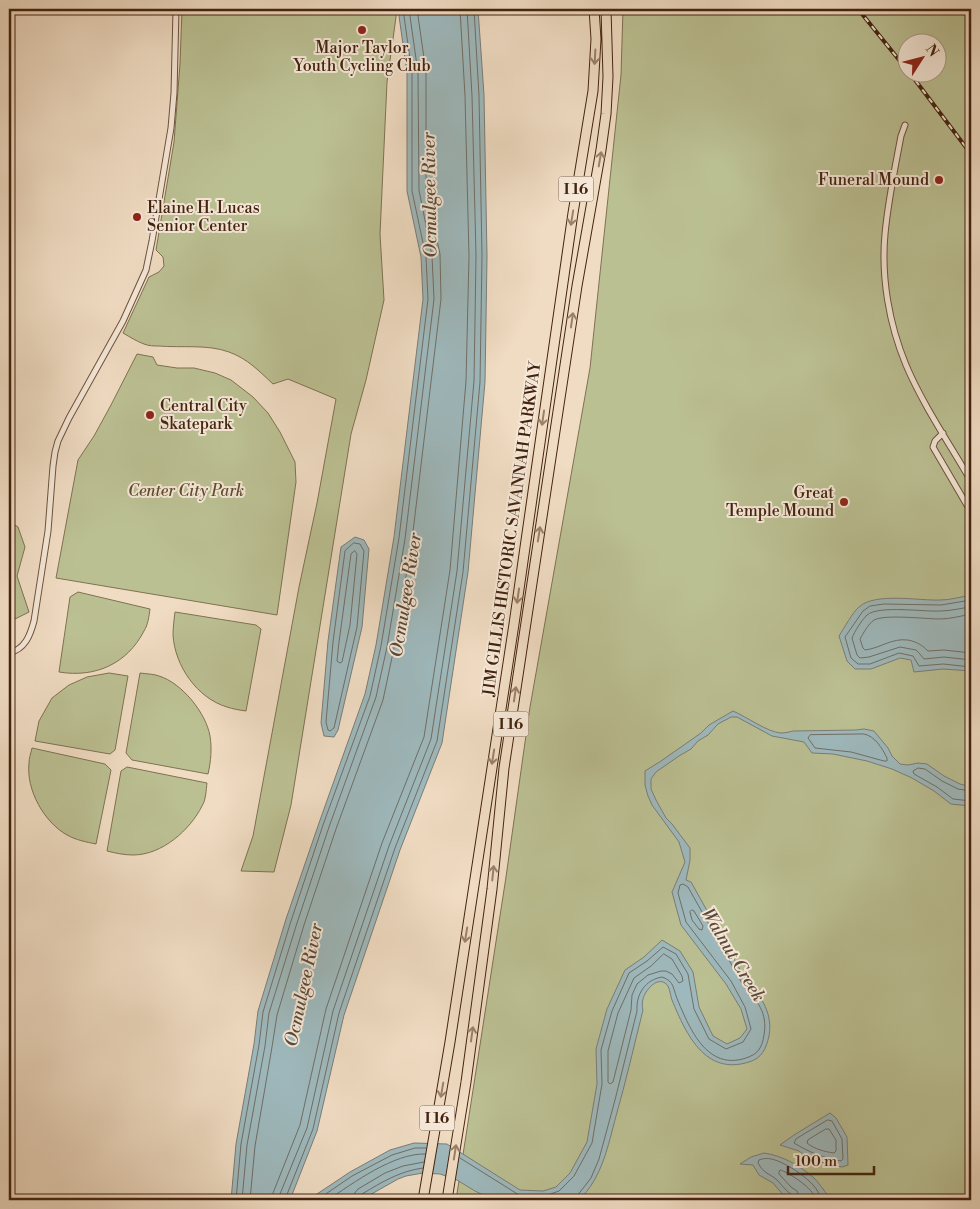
<svg xmlns="http://www.w3.org/2000/svg" width="980" height="1209" font-family="'Libre Bodoni',serif">
  <rect width="100%" height="100%" fill="#f0dcc3"/>
  <filter id="stains"><feTurbulence type="fractalNoise" baseFrequency=".004" numOctaves="4"/><feColorMatrix values="0 0 0 0 .2 0 0 0 0 .09 0 0 0 0 .02 0 0 0 .5 -.17"/></filter>
  <radialGradient id="worn" r=".72"><stop offset=".6" stop-color="#630" stop-opacity="0"/><stop offset="1" stop-color="#630" stop-opacity=".3"/></radialGradient>
  <path fill="#bbc093" stroke="#7f7251" fill-rule="evenodd" d="M182,9H375L378,11V9H396V17L387,82L380,234L384,300L366,380L351,434L291,805L274,872L241,871L253,836L299,587L317,503L336,399L288,379L273,384C259,371 248,359 229,352C207,344 182,348 159,346C154,346 149,346 144,344C136,341 130,337 123,333L149,277L159,272L164,266L163,257L156,250L174,142L180,64Z
    M623,9H971V1200H456L506,877L530,707L590,368L621,75ZM908,42H938V72H908Z
    M137,354L153,357L157,365L177,368H194L215,373L231,380L253,397L268,413L280,432L295,462L296,482L277,615L56,578L78,460L94,436L111,405Z
    M9,521L18,527L25,547L17,576L29,612L9,622Z
    M78,592L150,609C149,616 148,625 144,631C127,664 95,678 59,672L70,597Z
    M175,612L256,625L261,629L246,711C239,710 233,709 227,707C197,698 175,666 173,635C173,628 174,620 175,612Z
    M109,673L128,676L115,750L110,754L35,741L39,721L52,698L69,685L87,677Z
    M140,673C147,674 154,674 159,676C182,683 206,713 210,736C212,748 211,761 208,774L132,760L126,753Z
    M32,748L105,764L111,770L96,844C86,842 76,840 67,835C44,822 26,790 29,763C29,758 31,753 32,748Z
    M127,767L207,783C206,790 206,800 202,806C190,830 162,855 133,855C124,855 115,853 107,851L121,771Z"/>
  <path fill="#9eb9bd" stroke="#7a7d77" d="M398,9H478L484,95L487,256L485,382L468,572L442,743L400,850L344,1015L317,1131L290,1200H231L236,1144L254,1044L258,1011L286,919L319,823L365,694L376,645L394,537L423,299L421,257L407,191V73Z
    M355,537L364,540L369,549L362,627L338,730L334,737L324,736L321,723L328,641L341,547Z
    M971,595V671L943,669L914,672L911,660L900,658L871,669H855L847,661L839,636C844,628 853,612 859,607C875,592 920,601 940,600C950,600 961,597 971,595Z
    M733,711C747,717 767,732 781,733C785,733 789,732 793,731L856,730L864,729L874,731L888,748L892,756L900,764L908,765L918,763L927,764L944,776L960,784L971,787V806L951,804L934,791L912,778L892,769L867,761L833,754L812,753L804,742L772,736L737,717H731L718,724L708,735L698,741L691,749L679,756L656,772L651,779V789L656,800L666,818L672,824L690,848V860L686,880L691,882L747,982C762,996 773,1015 769,1036C766,1049 762,1058 749,1062C705,1076 686,1034 672,1000C670,995 670,986 665,983C656,977 645,991 643,999C642,1003 642,1007 643,1010C634,1046 626,1081 616,1116C608,1146 602,1178 579,1200H493L475,1191L457,1180L440,1174L423,1173L406,1176L398,1179L361,1200H307L314,1196L350,1172L390,1150L414,1143L447,1144L520,1190L543,1191L556,1187L570,1173L587,1142L597,1084L596,1049L607,1009L625,970L644,957L662,940L680,951L693,972L699,1007L713,1036L727,1044L740,1038L747,1029L741,1009L726,984L681,925L672,892L685,862L679,842L652,805L648,796L645,785V771L661,761L701,733L709,725Z
    M830,1113L836,1118L847,1137L848,1165L842,1167L824,1163L805,1156L799,1151L780,1145L794,1135Z
    M764,1153C783,1156 799,1165 814,1178C819,1183 824,1190 828,1196L821,1200H793L784,1196L773,1183L759,1175L753,1165L740,1164L751,1157Z"/>
  <g fill="none" stroke-linecap="round" stroke-linejoin="round">
    <path stroke="#706e66" stroke-width="1" d="M354,543L360,544L364,551L357,627L334,728L330,731L328,730L326,722L333,642L345,551Z
      M355,551L357,554L350,625L342,662L340,663L337,661L339,642L351,554Z
      M971,600L941,605L884,604L870,606L863,611L845,637L851,658L858,664H870L899,653L913,656L919,666L943,664L971,667
      M971,607C961,608 951,611 940,611C924,612 879,605 867,615C861,621 855,631 852,638L857,655L860,658L869,657L900,647L916,650L919,653L924,659L944,657L971,660
      M971,614C961,616 950,619 940,619C926,619 885,614 874,620C868,624 863,634 860,639L863,648L865,650C881,648 891,638 908,640C917,642 922,645 928,651L944,650L971,653
      M864,734C875,736 882,748 887,758V761H884L851,752L815,748L808,738L810,735Z
      M971,791L958,789L942,781L925,769L918,768L913,771L914,774L937,787L953,799L971,801
      M692,910L694,911L703,926L702,930L699,929L692,920L690,912Z
      M664,954L672,959L682,976L683,981L679,983L672,974L666,971H661L648,975L637,984L632,995L631,1010L613,1082L610,1084L608,1082V1051L618,1013L634,978L651,966Z
      M828,1120L832,1121L842,1139L843,1159L841,1161C823,1158 809,1152 794,1143L796,1139Z
      M826,1129H829L836,1140V1151L834,1153C826,1152 814,1149 807,1143L808,1140Z
      M460,1158L519,1195L545,1196L559,1191L574,1176L592,1143L602,1084L601,1050L612,1011L629,973L647,961L663,947L676,954L688,974L694,1009L709,1039L726,1049L743,1042L751,1029L745,1007L731,981L686,922L678,893L680,885L683,884L688,887L743,985C757,1000 768,1013 764,1035C762,1048 758,1054 746,1058C707,1071 690,1029 678,1001C673,990 675,981 662,977C645,980 636,994 637,1011L615,1100L599,1159L591,1178L577,1196L576,1200
      M236,1200L241,1144L259,1045L263,1012L291,921L323,825L370,696L381,646L399,538L428,299L426,257L412,191V73L403,9
      M242,1200L247,1145L265,1046L269,1013L297,923L329,827L376,697L387,647L405,539L434,299L432,256L419,190L418,73L409,9
      M250,1200L255,1146L272,1047L277,1015L304,925L336,829L383,700L394,648L412,540L441,299L440,254L426,189V72L417,9
      M272,1200L273,1193L300,1125L326,1009L382,843L424,737L450,570L466,381L469,256L465,96L460,9
      M280,1200V1194L307,1128L333,1011L389,846L431,739L457,571L474,381L476,256L472,96L467,9
      M286,1200V1197L313,1129L339,1013L395,848L437,741L463,572L480,382L482,256L479,96L474,9
      M317,1200L352,1176L392,1155L415,1148H426
      M328,1200C353,1183 394,1153 425,1154
      M353,1200L354,1194L358,1189L385,1173L403,1166L424,1162
      M360,1200V1196L362,1194C382,1182 400,1171 423,1168
      M793,1200L792,1195C786,1191 782,1185 777,1180C768,1172 765,1175 758,1163L759,1160C764,1158 769,1158 775,1160C788,1164 822,1185 820,1200
      M800,1200L799,1196L797,1191L791,1187L779,1174V1172L780,1170C788,1172 811,1187 814,1196C814,1197 814,1199 814,1200"/>
    <defs>
      <path id="street" d="M905,125L901,136C895,168 888,201 885,234C881,277 889,324 906,365C923,405 949,443 971,481
        M943,433L935,441L933,447L971,512
        M9,653C25,649 30,636 34,621L48,531L53,466L55,452L58,441L69,418L123,321L146,270L152,241L171,128L174,93L176,9"/>
      <path id="highway" d="M423,1200L450,1042L514,624L573,213L593,91L596,39L594,9
        M447,1200L466,1082L492,889L504,768L577,286L601,150L606,114L608,77L606,9"/>
    </defs>
    <use href="#street" stroke="#6e513c" stroke-width="7"/>
    <use href="#highway" stroke="#43230f" stroke-width="11"/>
    <use href="#street" stroke="#f5e8d8" stroke-width="5"/>
    <use href="#highway" stroke="#f0dcc3" stroke-width="9"/>
    <defs>
      <path id="rail" d="M858,9L908,71
        M909,72L971,154"/>
    </defs>
    <use href="#rail" stroke="#43230f" stroke-width="4"/>
    <use href="#rail" stroke="#f5e8d8" stroke-width="2" stroke-dasharray="5.5" stroke-linecap="butt"/>
  </g>
  <defs><path id="oneway-shaft" d="M-6 0H5M1.5-3L5.5 0L1.5 3" fill="none" stroke-width="1.6" stroke-linecap="round" stroke-linejoin="round" transform="scale(1.25)"/></defs>
  <g stroke="#9a8069">
    <use href="#oneway-shaft" transform="translate(595 57) rotate(93)"/>
    <use href="#oneway-shaft" transform="translate(600 159) rotate(-80)"/>
    <use href="#oneway-shaft" transform="translate(572 218) rotate(99)"/>
    <use href="#oneway-shaft" transform="translate(572 320) rotate(-82)"/>
    <use href="#oneway-shaft" transform="translate(543 418) rotate(98)"/>
    <use href="#oneway-shaft" transform="translate(539 534) rotate(-81)"/>
    <use href="#oneway-shaft" transform="translate(518 596) rotate(98)"/>
    <use href="#oneway-shaft" transform="translate(515 694) rotate(-82)"/>
    <use href="#oneway-shaft" transform="translate(493 757) rotate(99)"/>
    <use href="#oneway-shaft" transform="translate(493 873) rotate(-84)"/>
    <use href="#oneway-shaft" transform="translate(466 935) rotate(99)"/>
    <use href="#oneway-shaft" transform="translate(472 1034) rotate(-82)"/>
    <use href="#oneway-shaft" transform="translate(442 1090) rotate(100)"/>
    <use href="#oneway-shaft" transform="translate(455 1152) rotate(-81)"/>
  </g>
  <g fill="#8f2418" stroke="#f5e8d8" stroke-width="2">
    <circle cx="362" cy="30" r="5"/>
    <circle cx="939" cy="180" r="5"/>
    <circle cx="137" cy="217" r="5"/>
    <circle cx="150" cy="415" r="5"/>
    <circle cx="844" cy="502" r="5"/>
  </g>
  <g text-anchor="middle" dominant-baseline="central" stroke-width="4" stroke-linejoin="round" paint-order="stroke">
    <g fill="#f5e8d8" stroke="#785e4b" stroke-width="1">
      <rect x="558.5" y="176.5" width="35" height="25" rx="4"/>
      <rect x="493.5" y="711.5" width="35" height="25" rx="4"/>
      <rect x="419.5" y="1105.5" width="35" height="25" rx="4"/>
    </g>
    <g font-size="15" font-weight="bold" fill="#43230f">
      <text x="576" y="189">I 16</text>
      <text x="511" y="724">I 16</text>
      <text x="437" y="1118">I 16</text>
    </g>
    <g font-size="16" fill="#43230f" stroke="#f5e8d8" text-anchor="end">
      <text x="362" y="48" text-anchor="middle">Major Taylor<tspan x="362" dy="18">Youth Cycling Club</tspan></text>
      <text x="929" y="180">Funeral Mound</text>
      <text x="147" y="208" text-anchor="start">Elaine H. Lucas<tspan x="147" dy="18">Senior Center</tspan></text>
      <text x="160" y="406" text-anchor="start">Central City<tspan x="160" dy="18">Skatepark</tspan></text>
      <text x="834" y="493">Great<tspan x="834" dy="18">Temple Mound</tspan></text>
    </g>
    <g font-size="16" font-style="italic" fill="#614a30" stroke="#f5e8d8">
      <text x="186" y="491">Center City Park</text>
    </g>
    <g font-size="16" fill="#43230f" stroke="#f5e8d8">
      <text transform="translate(512 529) rotate(-82)">JIM GILLIS HISTORIC SAVANNAH PARKWAY</text>
    </g>
    <g font-size="18" font-style="italic" fill="#5a483a" stroke="#f5e8d8">
      <text transform="translate(430 195) rotate(-91)">Ocmulgee River</text>
      <text transform="translate(406 595) rotate(-81)">Ocmulgee River</text>
      <text transform="translate(733 955) rotate(59)">Walnut Creek</text>
      <text transform="translate(304 985) rotate(-78)">Ocmulgee River</text>
    </g>
  </g>
  <rect width="980" height="1209" fill="none" stroke="#f0dcc3" stroke-width="30"/>
  <rect x="10" y="10" width="960" height="1189" fill="none" stroke="#43230f" stroke-width="2.5"/>
  <rect x="15" y="15" width="950" height="1179" fill="none" stroke="#43230f"/>
  <g transform="translate(922 58) rotate(54)"><circle r="24" fill="#f5e8d8" stroke="#ae9988"/>
  <path d="M0-4L9 19L0 12L-9 19Z" fill="#8f2418"/>
  <text y="-8" font-size="14" font-weight="bold" text-anchor="middle" fill="#43230f">N</text>
  </g>
  <path d="M788 1166v8h86v-8" fill="none" stroke="#43230f" stroke-width="2.5"/>
  <text x="795" y="1166" font-size="15" fill="#43230f" stroke="#f5e8d8" stroke-width="4" paint-order="stroke">100 m</text>
  <rect width="100%" height="100%" filter="url(#stains)"/>
  <rect width="100%" height="100%" fill="url(#worn)"/>
</svg>
